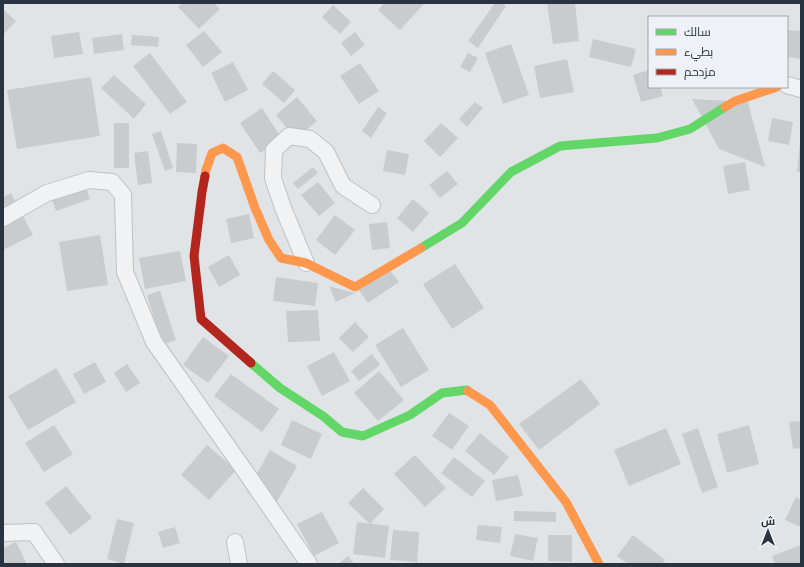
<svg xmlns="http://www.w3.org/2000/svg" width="804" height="567" font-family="Quicksand,Cairo,sans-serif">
  <rect width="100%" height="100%" fill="#e1e4e6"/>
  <path fill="#c9ccce" d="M182,3H214L220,9L199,29L178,7Z
    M384,3H422L424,4L400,30L378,10Z
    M495,3H501L506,6L478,48L468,41Z
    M547,3H575L579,41L553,44Z
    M333,5L351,22L340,34L322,17Z
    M3,9L16,21L3,35Z
    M787,30L801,31V59L787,57Z
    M204,31L222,52L203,67L186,45Z
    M79,32L83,54L54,58L51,36Z
    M355,32L365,45L351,56L341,43Z
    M122,34L124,50L94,54L92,38Z
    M132,35L159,37L158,47L131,45Z
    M593,39L636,49L631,67L589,57Z
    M511,44L529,95L503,104L485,53Z
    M150,53L187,102L170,114L133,66Z
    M468,53L478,58L470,72L460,67Z
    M567,59L574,92L540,98L534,66Z
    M233,62L248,90L225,102L211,73Z
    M360,63L379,91L359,104L340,76Z
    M649,70V87H660L663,96L641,102L633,75Z
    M273,71L295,90L284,103L262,84Z
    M114,75L146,104L134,119L101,88Z
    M91,77L100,136L17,149L7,90Z
    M297,97L317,121L296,139L276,115Z
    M692,99L748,102L765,167L719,149Z
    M475,102L483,108L467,127L459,119Z
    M378,107L387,113L371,138L362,131Z
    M262,108L282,139L260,153L240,123Z
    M772,118L793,122L789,145L768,141Z
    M114,123H129V168H114Z
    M441,123L458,138L440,157L424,141Z
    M161,131L173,168L165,171L152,134Z
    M177,143L197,144L196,173L176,172Z
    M800,143H801V172H797Z
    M387,150L409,154L405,175L383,171Z
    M148,151L152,183L138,185L134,153Z
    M745,162L750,190L728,194L723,166Z
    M313,167L318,173L298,189L293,183Z
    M447,171L458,184L440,198L429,185Z
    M82,176L90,199L56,211L48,188Z
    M318,182L335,203L319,216L301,195Z
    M11,193L33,235L3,250V197Z
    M413,199L429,213L413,232L397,218Z
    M249,214L254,238L231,243L226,219Z
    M335,215L355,230L335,255L316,240Z
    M387,222L390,248L372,250L369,224Z
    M100,235L108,285L67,291L59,242Z
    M180,251L186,281L145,289L139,258Z
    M229,255L240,275L219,287L208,267Z
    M455,264L484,308L452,329L423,284Z
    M388,268L399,282L368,303L358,289Z
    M276,277L318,283L315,306L273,301Z
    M329,286L355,293L336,302Z
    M160,291L176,340L162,345L147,295Z
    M318,310L320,341L288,342L286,311Z
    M355,322L369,337L353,352L339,338Z
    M403,328L429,370L401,387L375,345Z
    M203,337L229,356L208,383L183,365Z
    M334,352L350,381L322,396L307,366Z
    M372,354L380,365L359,381L351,371Z
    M95,362L106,382L84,394L73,374Z
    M127,364L140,383L126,392L114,373Z
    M56,368L76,402L28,430L8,396Z
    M379,371L404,400L378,421L354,393Z
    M231,374L279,409L262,432L214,396Z
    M581,379L600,404L539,450L519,424Z
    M449,413L469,426L452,450L432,436Z
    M292,420L322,434L311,459L281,445Z
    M801,421V448L793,449L789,422Z
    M54,425L73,454L44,472L25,443Z
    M749,425L759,464L727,473L717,434Z
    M666,428L681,464L629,486L614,450Z
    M698,428L718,487L702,493L682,434Z
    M480,433L509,457L494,475L465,451Z
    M207,445L236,470L209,500L181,475Z
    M270,450L297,466L274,507L247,492Z
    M415,455L446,488L425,507L394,474Z
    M454,457L485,481L472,497L441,473Z
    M518,475L523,496L496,501L492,480Z
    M66,486L92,518L70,535L45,503Z
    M363,488L384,509L370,524L348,503Z
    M796,497L801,500V527L785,520Z
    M514,511L556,512V522L514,521Z
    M322,512L339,543L314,556L297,524Z
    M117,519L134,523L124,564L107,559Z
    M357,522L389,526L385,558L353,554Z
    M478,525L502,527L500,543L476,540Z
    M175,527L180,543L163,548L158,532Z
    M393,530L419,532L417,564H412L417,562L390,560Z
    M515,534L538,538L533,561L510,556Z
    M548,535H572V562L548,561Z
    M633,535L665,560L662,564H628L617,556Z
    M16,542L27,564H3V548Z
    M801,545V564H775L772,556Z
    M348,556L354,564H338Z"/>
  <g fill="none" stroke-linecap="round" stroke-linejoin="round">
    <defs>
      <path id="street" d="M787,85L801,89
        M3,218L47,193L89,180L112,182L123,195L125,272L154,342L247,474L309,564
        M306,263L283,208L273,178L274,150L289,136L310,139L326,152L343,186L372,205
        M3,533L34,532L56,564
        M235,542L239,564"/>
    </defs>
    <use href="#street" stroke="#bfc2c4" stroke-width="18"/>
    <use href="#street" stroke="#f0f2f3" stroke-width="16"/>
    <path stroke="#63d668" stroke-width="9" d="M421,248L462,223L511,172L560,146L657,138L690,129L725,107
      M251,363L280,388L323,416L342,432L363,436L410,415L442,393L467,390L468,391"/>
    <path stroke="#ff974d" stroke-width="9" d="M725,107L735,101L777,87
      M205,176L206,170L212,153L223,148L237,157L255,208L269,240L281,258L306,263L355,287L421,248
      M468,391L490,405L566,502L599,564"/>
    <path stroke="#b3261e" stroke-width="9" d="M205,176L202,192L194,256L201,319L251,363"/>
  </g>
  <rect width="804" height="567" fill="none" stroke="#28343f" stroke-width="8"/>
  <rect x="648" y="16" width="140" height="72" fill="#eef2f6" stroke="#9fa6ad"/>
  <rect x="656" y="29" width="20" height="6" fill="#63d668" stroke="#9fa6ad"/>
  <text x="684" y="36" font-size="12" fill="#28343f">سالك</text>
  <rect x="656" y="49" width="20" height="6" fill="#ff974d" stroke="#9fa6ad"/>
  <text x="684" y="56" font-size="12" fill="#28343f">بطيء</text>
  <rect x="656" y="69" width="20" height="6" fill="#b3261e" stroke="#9fa6ad"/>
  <text x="684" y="76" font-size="12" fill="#28343f">مزدحم</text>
  <g transform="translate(768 531)" stroke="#eef2f6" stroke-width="3" paint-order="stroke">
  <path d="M0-3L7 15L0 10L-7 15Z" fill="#28343f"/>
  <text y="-6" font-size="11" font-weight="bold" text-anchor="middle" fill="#28343f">ش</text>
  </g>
</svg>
